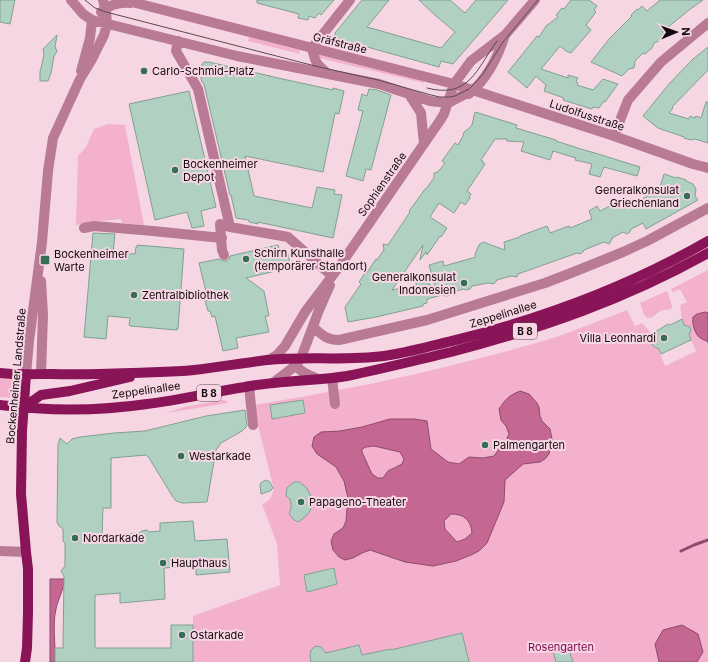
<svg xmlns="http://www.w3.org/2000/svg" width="708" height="662" font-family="Inter,sans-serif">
  <rect width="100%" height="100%" fill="#f7d6e4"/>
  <path fill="#f3b1cd" d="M249,37L299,50L300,54L248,41Z
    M319,55L424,81V83L319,58Z
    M108,124L125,125L144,225L122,223L121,219L83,223L82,224L76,225L78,156L86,147L94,129Z
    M708,270V662H193V616L280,585L277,544L262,504C270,501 274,495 273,486L253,405C321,394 390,381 457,364C492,355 528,346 562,335C584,327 606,318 627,310L635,326L642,323L652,334L655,340L653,342L652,345L655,348H658L665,366L696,351L688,334L691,330L688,326H685L682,319L680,305L687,302L680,289L673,292L671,289Z
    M667,291L672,305V308L669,310C658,308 656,318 647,318L644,315L640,303Z
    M0,377L16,380C18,384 18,394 14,398L0,397Z
    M223,400L227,401L228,403L166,413L184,407Z"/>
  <path fill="#c46793" stroke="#8f4b6b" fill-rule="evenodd" d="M705,312L708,313V342C705,340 701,339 699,337C694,332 692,323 693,317L697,314Z
    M520,391L529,394L537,403L539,407L540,416L542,421L550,429L552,439L549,454L545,459L540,462L523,464L505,480L504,502L487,543L479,551L471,555L456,561L433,566L405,562L370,550L362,553L353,558L345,560L339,557L333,550L331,541L334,534L343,528L346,521L348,498L344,481L336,467L317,454L312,446L314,437L321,432L340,431L362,427L390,419H415L427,421L431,449L448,462L459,464L469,457L483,458L494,456L499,449L504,445L509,434L506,426L501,420L499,409C506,399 508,396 520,391ZM366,447L374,446L400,452L404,459L402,464L388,471L383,478H378L372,474L362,452V449ZM451,514C464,514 471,520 472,533L465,539L457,542L445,529L444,521Z
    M50,579H64C64,590 58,599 56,609C52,626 56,645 55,662H50Z
    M682,625L698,634L703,652L697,662H659L655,644L663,630Z"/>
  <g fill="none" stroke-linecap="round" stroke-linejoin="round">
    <path stroke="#8f4b6b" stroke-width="3" d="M681,551L694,545L708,540"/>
  </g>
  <path fill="#b0d1c1" stroke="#81a091" d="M0,0H15L10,24L0,22Z
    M257,0H334L321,15L319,13L315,18L309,16L308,20L298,18L299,14L257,3Z
    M362,0H389L367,27L441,48L455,32L436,16L419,0H450L465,13L476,0H508L453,64L441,61L439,67L335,38V33Z
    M571,0H589L597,6L594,10L596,12L586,25L591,30L571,53L566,51L560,46L541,69L568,78V75L578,78L576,82L578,83L577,85L593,90L603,79L618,84L605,102L604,101L599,108L593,107L592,109L563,100L564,98L544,91L546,85L536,76L527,88L508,72L537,36L539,37L546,26L558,17L556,15L562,8L564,9Z
    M660,0H703L689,10L662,32L664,34L659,41L654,43L652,48L645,54L643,53L635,61L634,68L629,69L622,76L591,62L610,38L632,16L631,15L637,9L638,10L642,6L647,11Z
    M57,35L55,47L57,51L56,53L54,56L51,73L48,81H40V72L44,55L43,49Z
    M708,47V70L672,107L673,108L669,113L689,119L690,116L695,118L696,116L701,118L706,102H708V143L695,139L691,140L684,138V137L658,128L643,116L669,84L693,59Z
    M204,62H209L270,76H269L324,88L333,90V88L344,91L339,114L335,113L323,172L245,156L254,196L312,208L317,187L335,190L334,194L342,195L333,238L258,222V224L249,222V220L236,218L231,195H230L204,84L202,82L199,71L200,67Z
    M369,89L377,90L391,95L371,170L366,169L363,181L346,176L363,111L358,110L362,94L367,96Z
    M189,91L216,207L201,211L204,226L193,228H192L187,212L155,220L129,104Z
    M475,112L517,125L516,128L556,140V141L584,150L595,153L640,167L637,176L604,167L600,177L589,174L592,164L575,160L576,158L553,151L550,160L521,151L524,142L507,141V139H495L481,160L483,161L482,162L485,164L467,191L471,194L469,197L470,198L465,205L461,202L454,213L439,203L430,217L447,228L441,237L440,236L427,255L426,252L420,260L423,245L392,290L416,285L417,278L435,287L429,265L443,261L444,266L476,257L475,254L479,245L483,242L505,250L504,242L520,237V236L547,226L550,233L569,226L570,228L592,219L589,211L597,206L600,211L612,205V203L618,200L623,209L659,190L664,174L676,178L677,177L686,180V181L693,184L696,189L695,196L698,200L646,229L643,223L631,229L630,232L627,234L623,232L612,238V239L609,244L604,242L584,250L583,252L580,254L577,253L518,274L517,277L511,276L497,280L494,284L488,283L472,286L470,289L466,290L464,289L452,292L450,295L446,296L442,295L427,299V303L423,304V306L376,317L348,322L345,307L361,284L359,282L365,273L366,274L376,259L377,260L384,250L383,244L388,245L410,212L409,211L415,203L425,189H426L434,178V173L438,172L445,163L442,161L455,143L458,145L463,136L464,132L468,129L472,125Z
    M93,233L115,234L113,253L135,254L136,247H137V245L184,249L178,329L177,328V330L130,326L129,325L130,318L108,316L106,339L84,337Z
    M278,245L281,256L288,254L290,264L283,266L284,269L246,278L264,291L269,316H265L269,332L236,338L238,348L223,351L215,316L212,317L210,311H208L205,301L208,300L199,263L219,259L223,261H226L229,259L230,256Z
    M682,319L684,325L690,327L691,330L689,335L691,340L661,354L659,349L654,347L652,345L654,338L652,334L668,324L670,325Z
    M303,400L305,413L272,419L270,405Z
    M245,410L247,426L242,431L221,443L216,450L207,502L182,503L176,501L173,497L149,458L146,455L111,458V508H103L102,535L139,533L142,531L147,530L149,532L160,531V523L193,521L195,541L227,539L230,572L196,575V566L164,568L165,599L120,603V593L95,595V648H171V625H193V662H55V648H63L64,576L61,571L65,566V543L63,541V529L59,526L57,522L58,445L60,438L67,444L72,439L80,437L114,433L145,431L206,416Z
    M266,480L270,482L273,488L270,491L261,494L260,484L262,482Z
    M294,482H299L306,487L310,494L312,504L310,511L305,517L298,522L293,519L289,513L291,509V504L290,499L286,496L287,488Z
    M334,568L337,584L307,592L304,575Z
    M462,633L469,662H311L310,655L311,650L315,646L321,647L326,653L359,645L362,655L391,649V650Z
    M568,647L573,662H556L553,651Z"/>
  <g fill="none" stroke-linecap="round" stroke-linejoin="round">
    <path stroke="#b87a95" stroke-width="10" d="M71,0L83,14L92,20L237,56L379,84L430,101L448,103L473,90
      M124,0L454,84L614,136L693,164L708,168
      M101,12C109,5 120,2 131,3
      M178,41L176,51L198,89L230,227L288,237L332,276
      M81,71L90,38L92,20
      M327,73C316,64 315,62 312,48L350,0
      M409,94L421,113L424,144
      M469,94C487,79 498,57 505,35
      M614,136L628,100L661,62L708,23
      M84,228L94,226L153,231L222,238
      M224,255L222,250L220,224L230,227
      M41,281L43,314L41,374
      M313,327C322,335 327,340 339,340L427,320L545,283L571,273L623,252L647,241L708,208
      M269,360L277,355L285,346L305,312L339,267L439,122L444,114L454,84L471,61L505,35L535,0
      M293,361C298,371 308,375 318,379
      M26,375L29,341L42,242L48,171L53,138L80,79L91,61L104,35L107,24L106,12L103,0
      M332,378L335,404
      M273,383L295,366L301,358L319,310L330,285
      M249,386L253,425
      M0,551L26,552"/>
    <path stroke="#891558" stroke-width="10" d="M0,373C17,375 34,374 51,374C78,375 105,374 132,373C153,372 174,372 194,370C219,367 243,363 267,360C306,356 345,361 384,356C407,353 430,346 452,341C541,319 628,287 708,241
      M0,405C47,411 99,411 147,404C180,400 212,392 245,387C254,385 264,384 274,383C298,380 323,380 347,376C382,369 417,360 451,352C542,328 626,299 708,253
      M24,407L41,395L48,394L70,391L130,377
      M25,662L27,648L28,612V569L26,552L21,494L22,431L26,375"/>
    <path stroke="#5a4950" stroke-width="1" d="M85,0L95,8L106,12L319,67L378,80L431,95L440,97H450L455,96L469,89L473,85L483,74L503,42L538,0
      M427,88C469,99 476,70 497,41"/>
  </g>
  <g fill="#356e56" stroke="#f7d6e4" stroke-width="1.5">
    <circle cx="144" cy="71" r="4"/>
    <circle cx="175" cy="170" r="4"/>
    <circle cx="687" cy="196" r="4"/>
    <circle cx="246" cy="259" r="4"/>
    <rect x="40" y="255" width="10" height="10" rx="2"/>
    <circle cx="464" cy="283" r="4"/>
    <circle cx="134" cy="295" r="4"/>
    <circle cx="664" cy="338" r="4"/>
    <circle cx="485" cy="445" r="4"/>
    <circle cx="181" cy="456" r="4"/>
    <circle cx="301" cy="502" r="4"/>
    <circle cx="75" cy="538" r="4"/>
    <circle cx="163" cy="563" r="4"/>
    <circle cx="182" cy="635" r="4"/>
  </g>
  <g text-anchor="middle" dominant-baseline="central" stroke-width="4" stroke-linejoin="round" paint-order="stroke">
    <g fill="#f7d6e4" stroke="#58464e" stroke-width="1">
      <rect x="513" y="323" width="24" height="16" rx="3"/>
      <rect x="197" y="385" width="24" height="16" rx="3"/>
    </g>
    <g font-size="10" font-weight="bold" fill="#14090e">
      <text x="525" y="331">B 8</text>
      <text x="209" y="393">B 8</text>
    </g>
    <g font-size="11" fill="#14090e" stroke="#f7d6e4">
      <text transform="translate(340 43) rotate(14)">Gräfstraße</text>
      <text transform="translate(587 115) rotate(18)">Ludolfusstraße</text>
      <text transform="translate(382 184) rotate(-55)">Sophienstraße</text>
      <text transform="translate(503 314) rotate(-17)">Zeppelinallee</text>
      <text transform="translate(16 376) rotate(-85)">Bockenheimer Landstraße</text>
      <text transform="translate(146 390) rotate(-8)">Zeppelinallee</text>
    </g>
    <g font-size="11" fill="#14090e" stroke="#f7d6e4" text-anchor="start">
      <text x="152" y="71">Carlo-Schmid-Platz</text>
      <text x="183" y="164">Bockenheimer<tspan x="183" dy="13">Depot</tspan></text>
      <text x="679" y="190" text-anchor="end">Generalkonsulat<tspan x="679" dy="13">Griechenland</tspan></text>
      <text x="254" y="253">Schirn Kunsthalle<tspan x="254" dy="13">(temporärer Standort)</tspan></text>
      <text x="54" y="254">Bockenheimer<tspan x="54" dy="13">Warte</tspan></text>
      <text x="456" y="277" text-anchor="end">Generalkonsulat<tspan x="456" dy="13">Indonesien</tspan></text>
      <text x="142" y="295">Zentralbibliothek</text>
      <text x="656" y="338" text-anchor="end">Villa Leonhardi</text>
      <text x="493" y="445">Palmengarten</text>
      <text x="189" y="456">Westarkade</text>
      <text x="309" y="502">Papageno-Theater</text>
      <text x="83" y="538">Nordarkade</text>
      <text x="171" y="563">Haupthaus</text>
      <text x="190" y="635">Ostarkade</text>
    </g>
    <g font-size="11" fill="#7f0950" stroke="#f7d6e4">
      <text x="561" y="647">Rosengarten</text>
    </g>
  </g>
  <g transform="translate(676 32) rotate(88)" stroke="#f7d6e4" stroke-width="3" paint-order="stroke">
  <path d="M0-3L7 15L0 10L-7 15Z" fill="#14090e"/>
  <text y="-6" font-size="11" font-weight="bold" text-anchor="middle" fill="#14090e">N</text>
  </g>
</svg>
